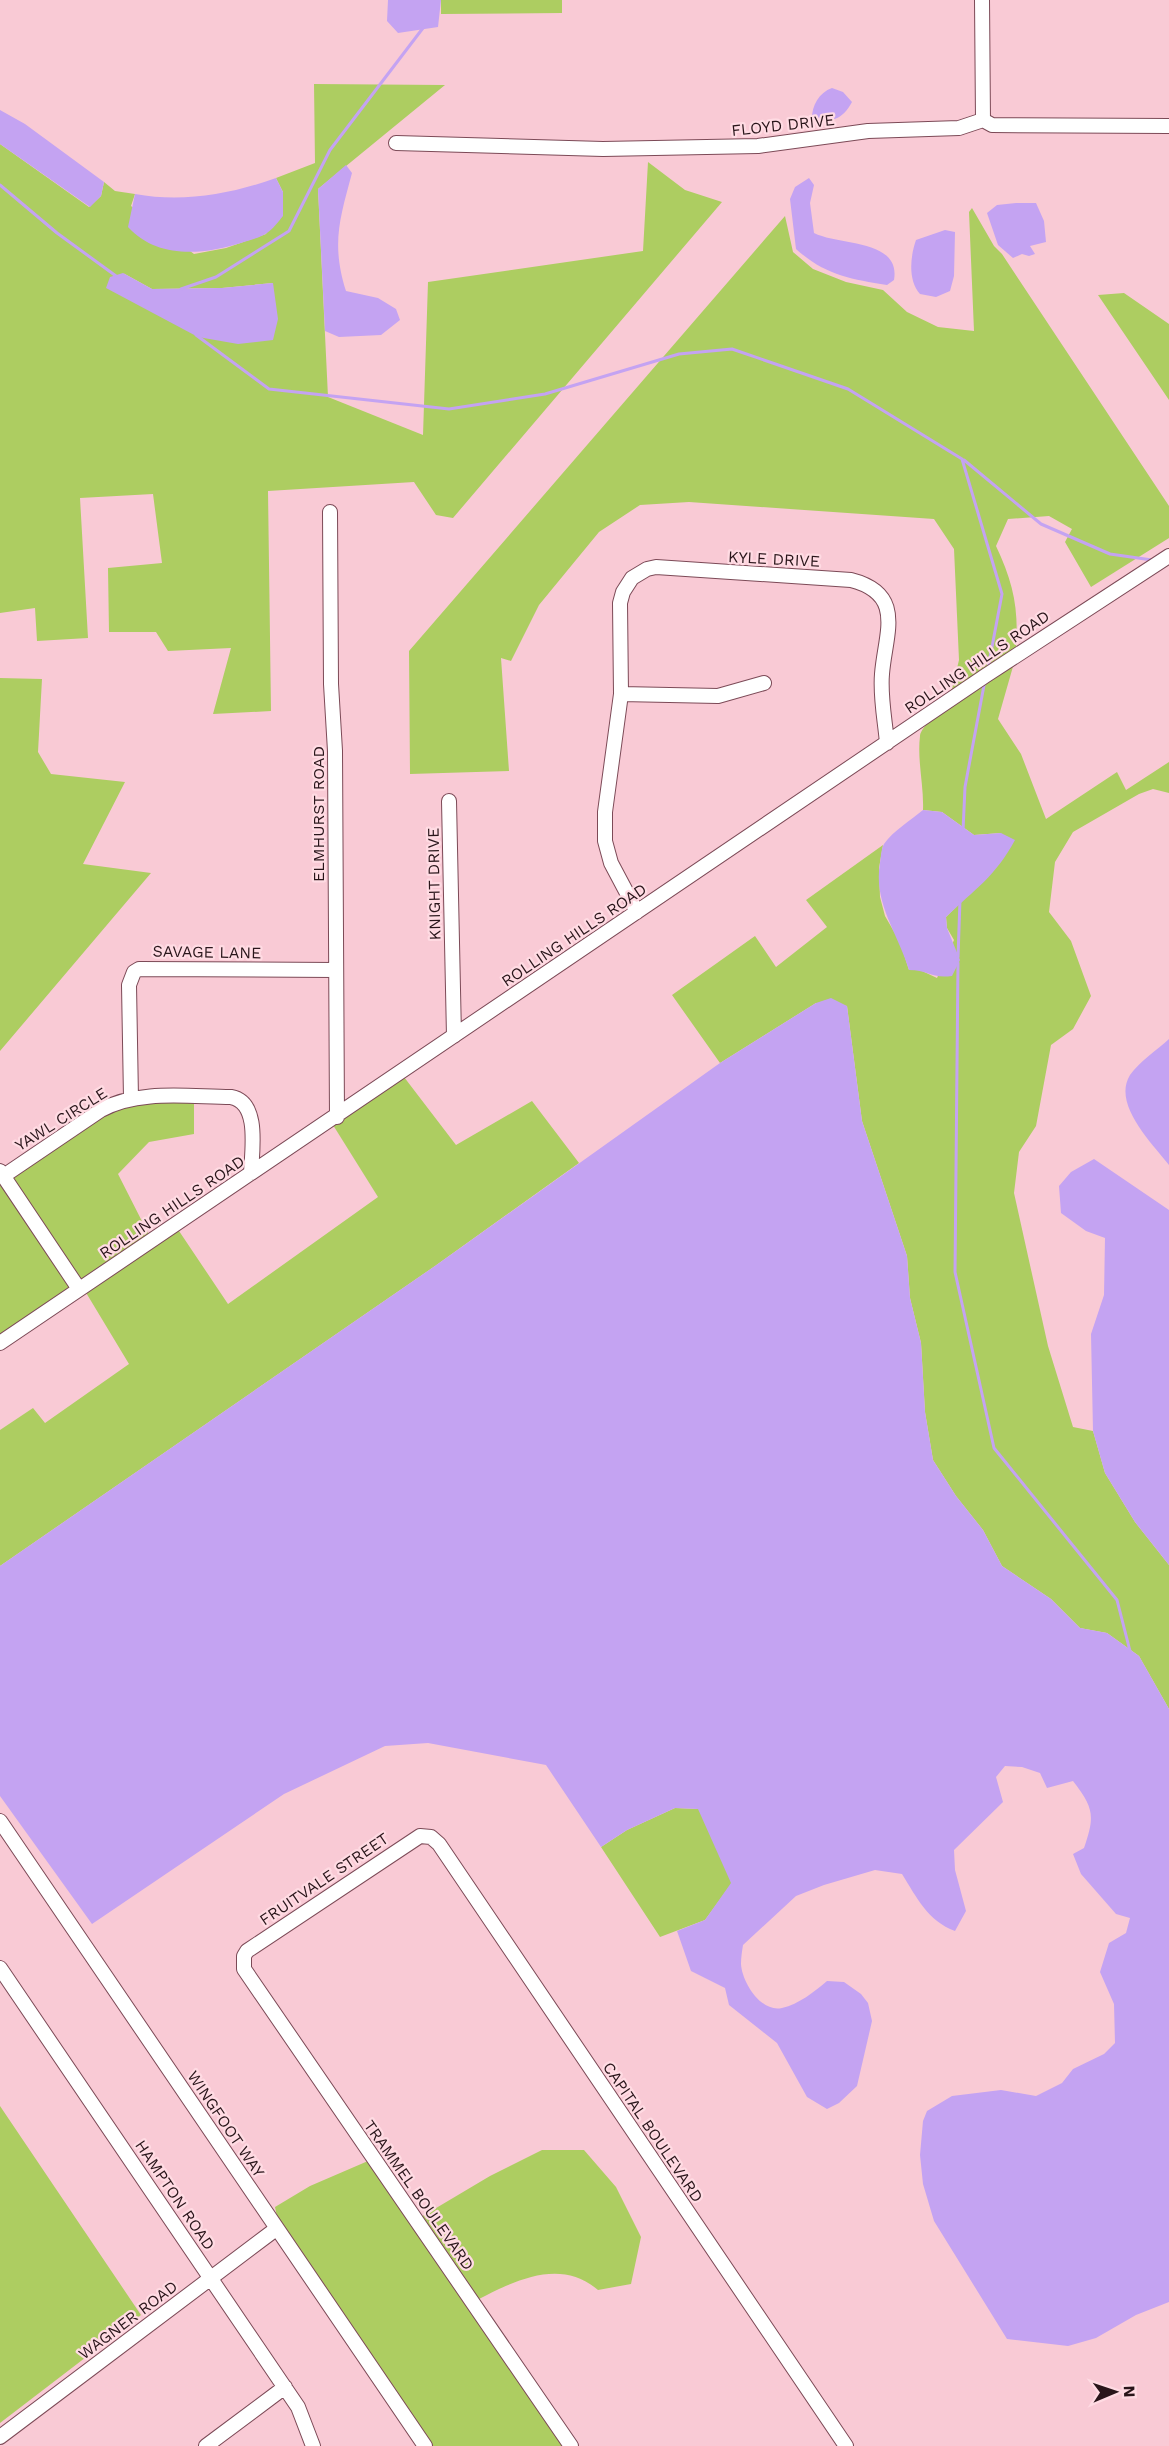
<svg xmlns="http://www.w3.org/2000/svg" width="1169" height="2446" font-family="'Work Sans',sans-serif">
  <rect width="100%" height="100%" fill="#f9cad5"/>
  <path fill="#adcd61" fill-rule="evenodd" d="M441,0H562V13L441,14Z
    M314,84L445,85L318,189L328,397L423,435L428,282L643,251L648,162L685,190L722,202L453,518L436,515L414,482L268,491L271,711L213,714L231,648L168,651L156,632H109L108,568L162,563L153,494L80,498L88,638L37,641L35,608L0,613V144L89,207L101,196L104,182L115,191L135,194L131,206L194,254L226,248L266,234L283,192L276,178L315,163ZM123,273L152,289L222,288L273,283L198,337Z
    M972,208L994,246L1002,254L1169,506V538L1091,587L1065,542L1072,529L1049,516L1008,519L996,546C1013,582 1019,608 1016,649L951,693L959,660L954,549L934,519L689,502L640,505L599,532L539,605L511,661L501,658L509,771L410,774L409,651L785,216L793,252L813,269L846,282L883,290L907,312L938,327L974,331L969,212Z
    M1124,293L1169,324V400L1098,295Z
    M1014,663L998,719L1021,754L1046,819L1117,772L1126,790L1169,762V793L1153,789L1139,794L1073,832L1055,862L1049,912L1071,941L1091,996L1073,1029L1051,1045L1036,1126L1019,1152L1014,1193L1048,1346L1073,1427L1093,1431L1105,1473L1135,1522L1169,1565V1709L1139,1656L1107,1633L1080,1628L1051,1599L1002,1566L983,1530L956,1496L933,1460L925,1412L921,1343L910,1298L907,1256L862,1121L847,1006L816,1003L720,1063L672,995L755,936L776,967L827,927L806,900L883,845L879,868L880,897L885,916L900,942L909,970H920L937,978L954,940L947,928L946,917L963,900L1001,833L974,835L942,812L923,810C924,785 917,761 920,736C923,716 996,675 1014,663Z
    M0,678L42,679L38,752L51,774L125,782L83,864L151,873L0,1051Z
    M404,1077L456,1145L532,1101L579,1163L435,1266L0,1566V1430L33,1408L45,1423L129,1364L85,1291L177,1228L228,1304L378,1197L333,1125Z
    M136,1102H194V1134L149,1142L118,1174L149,1235L81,1282L43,1228L12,1176L104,1114Z
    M0,1178L72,1288L0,1337Z
    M675,1808L699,1809L732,1883L705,1920L660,1937L601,1847L627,1830Z
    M0,2106L141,2315L0,2423Z
    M542,2150H584L616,2187L641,2237L631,2284L598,2290C561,2258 516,2280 479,2299L579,2446L421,2217L490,2176Z
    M368,2161L564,2446H432L278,2222L275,2207L310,2186Z"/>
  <path fill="#c4a3f2" d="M388,0H441L438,27L398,33L387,21Z
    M832,88L843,92L852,102C842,121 831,121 812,122C811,107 818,93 832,88Z
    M0,110L25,124L104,182L101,196L90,207L0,144Z
    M346,165L352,173C340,218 331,244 346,291L378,298L396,309L400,320L381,335L339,337L325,331L318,189Z
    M276,178L283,192V216C278,222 273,229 267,233C260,238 249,240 241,243C203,255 157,259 128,227L135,194C183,203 231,194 276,178Z
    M809,178L814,185L810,203L814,233C840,246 901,239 894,280L887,285C850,279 825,275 796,249L790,199L795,187Z
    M1016,203H1036L1044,221L1046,242L1030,246L1035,254L1029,256L1022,254L1013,258L998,245L987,213L997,205Z
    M945,230L955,232L954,276L950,291L936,297L920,294C908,281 910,257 916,240Z
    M123,273L152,289L222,288L273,283L278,319L273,340L238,344L198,337L106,288L110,277Z
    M923,810L942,812L974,835L1001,833L1015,840C995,877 975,889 946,917L947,928L960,960L952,976C932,979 928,970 909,970C898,933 873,903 880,863C881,857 881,849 884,844C893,831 911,820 923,810Z
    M831,998L847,1006L862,1121L907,1256L910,1298L921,1343L925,1412L933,1460L956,1496L983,1530L1002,1566L1051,1599L1080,1628L1107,1633L1139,1656L1169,1709V2302L1136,2315L1096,2338L1068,2346L1007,2339L934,2221L923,2184L920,2155L923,2121L927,2111L952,2096L1001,2090L1036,2096L1062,2083L1073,2069L1104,2054L1115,2043L1114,2004L1100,1972L1109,1943L1126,1933L1130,1918L1116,1914L1081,1874L1073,1854L1084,1848C1095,1816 1094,1808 1073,1781L1047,1788L1040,1773L1022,1767L1005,1766L996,1777L1003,1802L954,1850L955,1870L966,1911L955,1931C928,1921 917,1898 902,1874L875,1870L824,1885L796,1896L743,1945C742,1951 741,1958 741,1964C742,1982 761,2013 782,2008C799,2004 814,1992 827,1981L844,1982L861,1994L868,2003L872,2021L857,2086L839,2103L827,2109L807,2097L777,2043L729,2005L725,1988L691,1971L677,1931L705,1920L731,1883L698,1809L675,1808L627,1830L601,1847L546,1765L428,1743L385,1746L284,1794L92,1924L0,1796V1566L435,1266L720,1063L816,1003Z
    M1169,1039V1165C1152,1143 1112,1104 1130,1075C1139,1062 1157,1050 1169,1039Z
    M1094,1159L1169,1210V1565L1135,1522L1105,1473L1093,1431L1091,1334L1104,1295L1105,1238L1086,1231L1061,1213L1059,1186L1071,1172Z"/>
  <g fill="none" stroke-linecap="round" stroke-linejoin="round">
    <path stroke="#c4a3f2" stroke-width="3" d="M0,185L57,233L116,276
      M181,289L216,277L289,231L330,150L423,28
      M196,335L269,389L449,409L545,394L679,354L732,349L848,389L962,459L1002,594L988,668
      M964,460L1041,524L1110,554L1152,560
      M963,831L965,787L985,680
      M958,957L960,900
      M958,963L955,1272L994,1448L1117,1600L1130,1651"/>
    <defs>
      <path id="minor" d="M982,0L983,120
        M983,120L992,125L1169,126
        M396,143L603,149L758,146L868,131L959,128L983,120
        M330,512L331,684L335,751L337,1117
        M621,694L718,696L764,683
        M449,801L454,1036
        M637,912L611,863L605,841V812L621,694L620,603L623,592L632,578L647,569L656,567L851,580C906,594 885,634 882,674C880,697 885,720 887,743
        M131,1098L129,985L134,972L139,969L336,970
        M0,1171L79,1289
        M5,1175L101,1110C138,1089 190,1097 231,1097C260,1102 252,1150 251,1173
        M0,1343L985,676L1169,556
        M0,1821L425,2446
        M0,1968L298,2407L313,2446
        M0,2437L276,2229
        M206,2446L285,2387
        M571,2446L244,1969V1956L247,1951L420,1836L431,1837L439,1844L846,2446"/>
    </defs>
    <use href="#minor" stroke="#7c4a57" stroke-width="16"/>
    <use href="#minor" stroke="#fff" stroke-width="14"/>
  </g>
  <g text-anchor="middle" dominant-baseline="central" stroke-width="4.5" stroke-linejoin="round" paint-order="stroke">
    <g font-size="16" fill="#29151a" stroke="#ffdbe3">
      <text transform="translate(783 125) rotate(-6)">FLOYD DRIVE</text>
      <text transform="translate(774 559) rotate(3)">KYLE DRIVE</text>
      <text transform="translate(977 662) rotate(-34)">ROLLING HILLS ROAD</text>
      <text transform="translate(318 814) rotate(-90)">ELMHURST ROAD</text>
      <text transform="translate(434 884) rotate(-91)">KNIGHT DRIVE</text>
      <text transform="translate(574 935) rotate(-34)">ROLLING HILLS ROAD</text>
      <text transform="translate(207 952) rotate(1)">SAVAGE LANE</text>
      <text transform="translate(61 1119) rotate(-32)">YAWL CIRCLE</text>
      <text transform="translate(172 1207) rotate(-34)">ROLLING HILLS ROAD</text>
      <text transform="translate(324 1879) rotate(-34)">FRUITVALE STREET</text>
      <text transform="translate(226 2124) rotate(56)">WINGFOOT WAY</text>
      <text transform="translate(653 2132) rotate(56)">CAPITAL BOULEVARD</text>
      <text transform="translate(175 2195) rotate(56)">HAMPTON ROAD</text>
      <text transform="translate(419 2195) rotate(55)">TRAMMEL BOULEVARD</text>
      <text transform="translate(128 2320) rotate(-37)">WAGNER ROAD</text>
    </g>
  </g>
  <g transform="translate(1115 2392) rotate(88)" stroke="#ffdbe3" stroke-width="4.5" paint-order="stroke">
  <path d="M0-4.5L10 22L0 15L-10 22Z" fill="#29151a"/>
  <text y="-9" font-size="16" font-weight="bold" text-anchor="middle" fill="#29151a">N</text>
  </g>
</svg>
